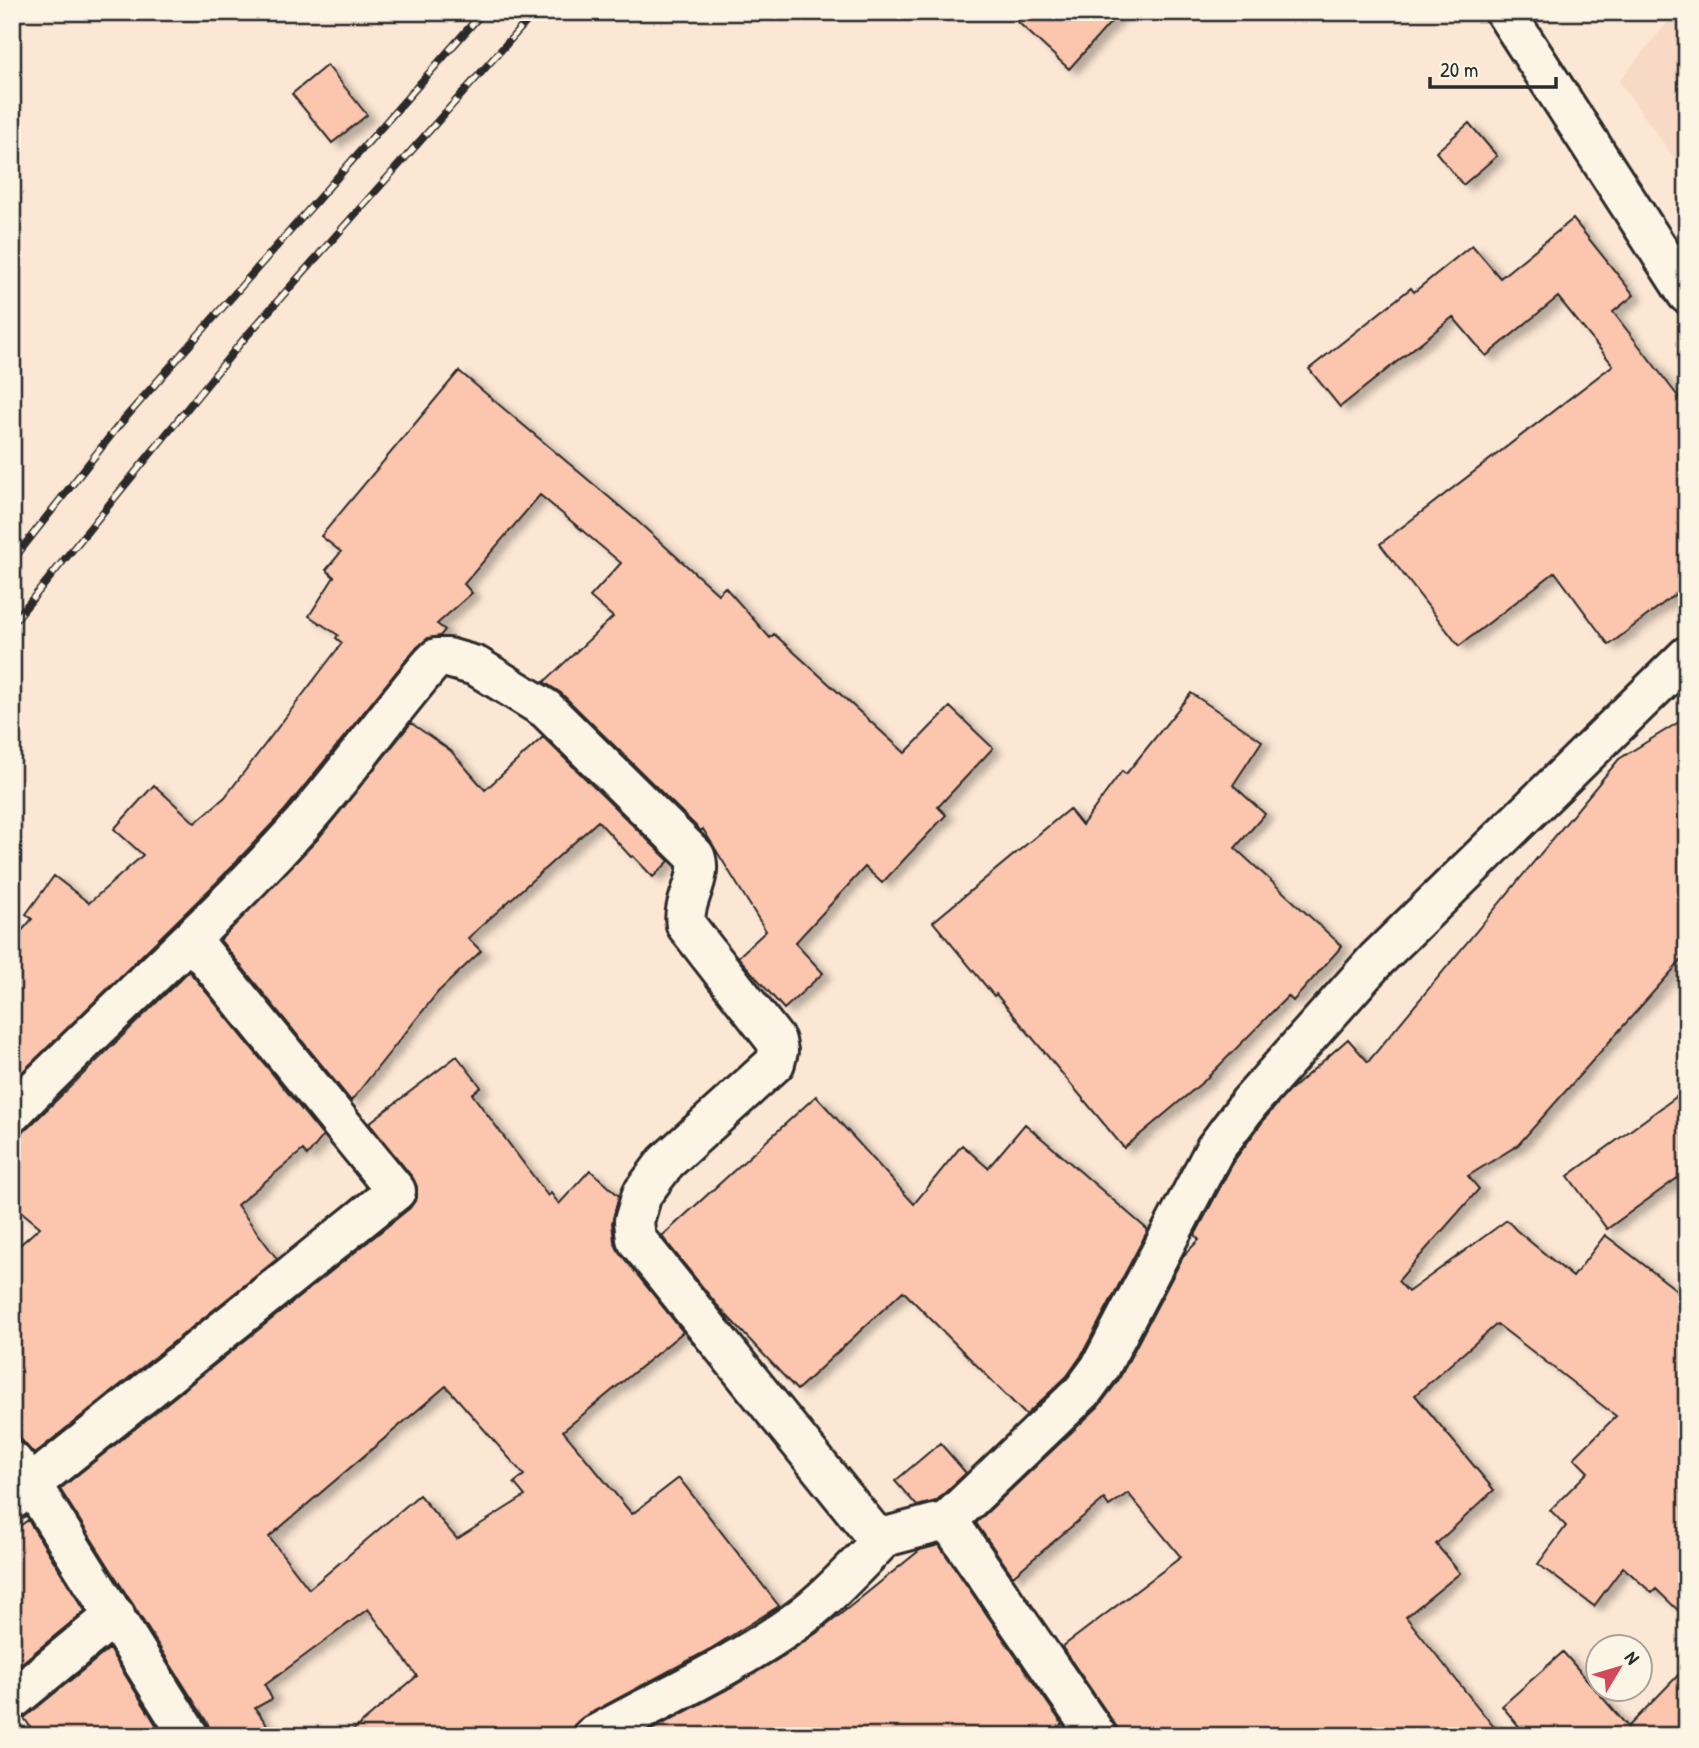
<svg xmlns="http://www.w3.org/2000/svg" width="1699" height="1748" font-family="'Patrick Hand',sans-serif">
  <defs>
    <filter id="shadow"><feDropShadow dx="8" dy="4.5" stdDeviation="3.5" flood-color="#0004"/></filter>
  </defs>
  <rect width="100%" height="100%" fill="#fce7d4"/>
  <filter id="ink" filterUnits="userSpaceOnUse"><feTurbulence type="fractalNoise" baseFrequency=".0143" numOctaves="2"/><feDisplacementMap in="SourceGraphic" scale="14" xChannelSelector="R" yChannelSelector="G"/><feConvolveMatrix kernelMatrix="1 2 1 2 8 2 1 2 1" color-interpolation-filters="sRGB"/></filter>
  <g filter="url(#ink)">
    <path fill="#f8d9c6" d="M1676,12H1687V176L1619,81Z"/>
    <path fill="#fbc5ae" stroke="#2b2b2b" stroke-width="2" fill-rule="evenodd" filter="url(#shadow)" d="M1007,12H1120L1069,69Z
      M327,65L367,115L332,143L292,94Z
      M1469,123L1497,156L1463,185L1436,152Z
      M1573,219L1634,295L1613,312L1687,408V585L1609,645L1555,572L1459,646L1380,544L1613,365L1558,297L1486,356L1453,317L1340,407L1309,369L1411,288L1414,292L1472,245L1500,278Z
      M459,371L636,520L718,594L725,587L770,638L774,634L905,753L950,707L993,748L938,807L946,815L882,883L865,867L795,943L823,973L784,1009L738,957L766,931L703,829L701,831L561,693L544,682L613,617L590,597L621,563L540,495L464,584L472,593L437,624L445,630L440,636L428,638L414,650L285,810L216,883L12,1082V942L32,919L26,914L54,876L89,903L143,855L114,829L154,785L195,823L225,797L342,643L336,638L338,635L309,616L334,577L326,570L341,552L321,536Z
      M1191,693L1262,741L1233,785L1265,814L1235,848L1342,946L1293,1001L1288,996L1204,1081L1124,1148L996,994L994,996L933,922L1069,809L1082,825L1122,771L1126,774Z
      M1687,717V954L1518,1145L1468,1176L1479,1189L1398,1281L1408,1292L1507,1220L1516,1230L1573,1277L1605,1235L1687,1298V1619L1656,1589L1652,1593L1623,1567L1594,1606L1538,1564L1566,1526L1550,1510L1588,1472L1574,1458L1616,1416L1497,1324L1415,1395L1494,1490L1436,1544L1460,1573L1406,1617L1501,1736H1123L1062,1647L1181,1557L1128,1493L1109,1506L1104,1499L1013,1576L976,1523L1098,1407L1118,1381L1184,1255L1199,1240L1195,1235L1234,1161L1267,1116L1288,1092L1348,1039L1368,1062L1619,759Z
      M411,723L451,751L485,790L543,737L669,861L653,877L633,856L631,857L598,821L468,938L481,951L438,992L351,1101L220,940L318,839Z
      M189,971L323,1136L307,1156L303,1150L237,1205L277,1259L34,1454L12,1429V1252L40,1227L12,1204V1134H18L28,1128Z
      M457,1056L481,1087L472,1094L548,1196L551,1193L559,1204L590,1170L619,1196L612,1223L614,1241L619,1252L683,1332L563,1431L632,1514L679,1478L779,1606L710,1649L583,1717L574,1725L571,1736H346L417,1676L368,1609L265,1685L272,1699L255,1708L275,1736H211L208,1724L60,1489L410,1208L417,1198V1187L413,1178L369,1123ZM446,1386L524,1475L514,1483L525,1496L457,1539L419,1495L309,1589L269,1537Z
      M1687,1089V1171L1607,1229L1568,1176Z
      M816,1096L914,1204L962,1145L988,1168L1025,1124L1148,1230L1081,1356L1067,1376L1026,1415L903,1291L797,1390L717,1305L660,1234L662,1236Z
      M940,1443L966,1473L936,1501L917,1506L895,1481Z
      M28,1520L85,1611L12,1671V1532Z
      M939,1545L1062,1724L1045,1736H640L732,1687L782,1657L821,1630L920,1550Z
      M109,1649L163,1736H37L24,1718Z
      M1563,1652L1628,1727L1687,1666V1736H1527L1502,1706Z"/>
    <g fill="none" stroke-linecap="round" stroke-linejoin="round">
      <defs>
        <path id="street" d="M12,1113C107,1015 211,926 301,825C347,773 386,716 431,664L437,658H448L476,666L546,709L695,856C704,878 681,902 686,925L776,1041L778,1051L775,1063L666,1162L642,1194L634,1221L636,1239L872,1532L885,1537L938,1523L946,1522L954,1529L1097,1736
          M12,1461L32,1485L189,1736
          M12,1500L396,1191L191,939
          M946,1522L1083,1391L1100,1368L1215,1149L1250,1102L1376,960L1687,656
          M12,1700L115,1615
          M593,1736C660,1699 732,1667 795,1622C828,1598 856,1566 885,1537"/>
        <path id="secondary" d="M1505,12L1687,294"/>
      </defs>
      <use href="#street" stroke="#2b2b2b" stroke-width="44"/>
      <use href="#secondary" stroke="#2b2b2b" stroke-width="44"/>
      <use href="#street" stroke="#fcf5e5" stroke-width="38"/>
      <use href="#secondary" stroke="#fcf5e5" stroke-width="38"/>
      <defs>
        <path id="rail" d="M12,561L119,425L483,12
          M12,624L243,340L535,12"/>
      </defs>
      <use href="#rail" stroke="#2b2b2b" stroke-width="8"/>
      <use href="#rail" stroke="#fcf5e5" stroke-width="5" stroke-dasharray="16" stroke-linecap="butt"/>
    </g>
  </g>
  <rect width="1699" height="1748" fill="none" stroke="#fcf5e5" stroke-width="42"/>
  <rect x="21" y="21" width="1657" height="1706" fill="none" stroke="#2b2b2b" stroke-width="2.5" filter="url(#ink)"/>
  <g transform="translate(1619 1668) rotate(52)"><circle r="33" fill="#fcf5e5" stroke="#a8a49b" stroke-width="2"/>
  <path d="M0-5L12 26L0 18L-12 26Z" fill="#d1495b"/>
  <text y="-10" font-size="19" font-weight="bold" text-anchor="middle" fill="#2b2b2b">N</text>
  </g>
  <path d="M1430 77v10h126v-10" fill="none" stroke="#2b2b2b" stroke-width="3.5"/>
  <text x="1440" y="77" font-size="21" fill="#2b2b2b" stroke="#fcf5e5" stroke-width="5" paint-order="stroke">20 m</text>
</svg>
